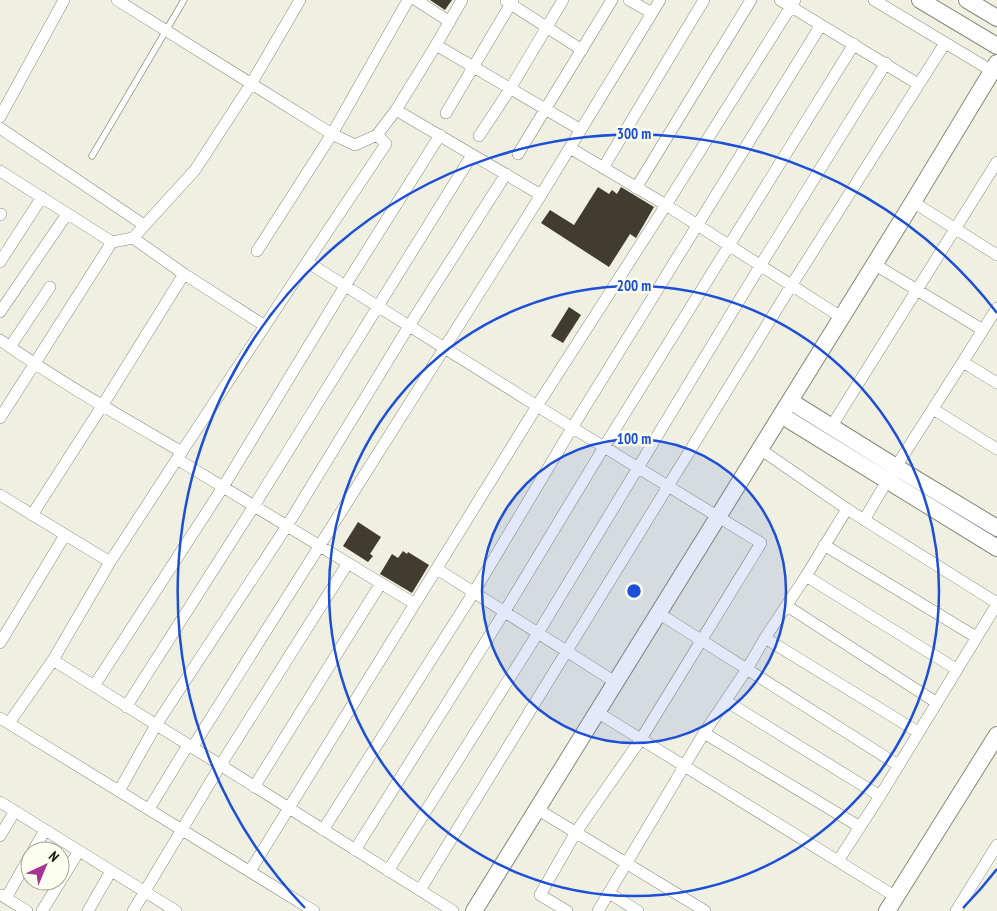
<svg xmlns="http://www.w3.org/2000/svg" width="997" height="911" font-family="'PT Sans Narrow',sans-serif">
  <rect width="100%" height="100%" fill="#eff0e1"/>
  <path fill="#413b30" d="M430,0H452L445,10Z
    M598,187L609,194L612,190L617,194L621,187L654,207L636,238L630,234L609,267L541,223L550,210L574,225Z
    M569,307L581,315L563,343L551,336Z
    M358,522L381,537L370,554L373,556L368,562L343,546Z
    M403,551L407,554L408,552L429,565L412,593L380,574L392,554L398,558Z"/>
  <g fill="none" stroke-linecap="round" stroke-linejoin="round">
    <defs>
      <path id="lane" d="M92,156L184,0"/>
      <path id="street" d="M117,0L332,134L355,145L377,135L396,110L436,45L462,0
        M416,0L450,22
        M629,0L652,13
        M780,0L918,84
        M874,0L992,71
        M506,1L582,50
        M436,45L581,130
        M396,110L541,195
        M446,113L513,0
        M0,117L64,0
        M0,128L144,225
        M479,136L510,89L563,0
        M570,148L666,205L841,317
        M518,154L612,0
        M603,168L704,0
        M0,171L112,242L133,238L184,274L265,326
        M636,188L751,0
        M913,202L997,255
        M0,215L1,214
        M133,238L195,170L251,84L300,0
        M257,251L332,134L408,0
        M0,262L42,197
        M307,262L537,406L761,543L641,739L576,832L540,895L567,911
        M874,264L983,330
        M0,312L67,214
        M0,340C58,381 120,416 182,452
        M10,347L50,287
        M963,362L997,383
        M933,409L997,449
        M0,418L112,242
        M831,427L997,162
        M760,449L847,509
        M177,459L415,604
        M0,495L110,562
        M32,515L102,406L184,274
        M864,520L887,481L997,308
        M824,545L976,637
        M437,569L615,682
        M806,576L956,669
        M787,606L937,703
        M658,613L701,640L898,765
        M765,638L918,732
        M0,643L65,535
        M53,660L453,911
        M94,686L223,487L345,286L440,135
        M726,701L880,796
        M126,707L254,506L472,155
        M597,712L896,897
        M0,718L314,911
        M9,723L53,660L110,562L177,459L307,262L386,144L377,135
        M704,733L860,827
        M192,748L541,195L660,0
        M254,787L381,583
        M119,791L156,725L287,526L409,326L506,174
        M0,802L176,911
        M149,809L188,745
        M537,809L705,911
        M323,830L474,592L572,428L821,25
        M0,836L15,811
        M355,850L505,611L604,447L854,44
        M33,851L45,830
        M838,861L880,796L997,604
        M250,871L537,406L666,205L795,0
        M388,871L538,633L760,266L886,63
        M420,890L791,286L945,43
        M609,893L638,911
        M1,895L27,911
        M6,898L30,856
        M42,911L79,851
        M88,911L111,871
        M133,911L220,766L348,563
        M598,911L704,733L747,669L765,638L806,576L847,509L997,603
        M956,911L997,845"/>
      <path id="secondary" d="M920,0L997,46
        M967,0L997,18
        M790,401L896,467L997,528
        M781,415L997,548
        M474,911L913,202L997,63
        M887,911L997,735"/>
    </defs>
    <use href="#lane" stroke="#88897b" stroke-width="7"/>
    <use href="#street" stroke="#88897b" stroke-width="12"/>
    <use href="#secondary" stroke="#88897b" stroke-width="18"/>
    <use href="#lane" stroke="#fff" stroke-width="5.5"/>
    <use href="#street" stroke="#fff" stroke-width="11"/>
    <use href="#secondary" stroke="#fff" stroke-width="16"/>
  </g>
  <circle cx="634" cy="591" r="152" fill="#1d4ed8" fill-opacity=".12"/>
  <g fill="none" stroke="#1d4ed8" stroke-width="2.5">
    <circle cx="634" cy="591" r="152"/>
    <circle cx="634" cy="591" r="305"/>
    <path d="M997 869A457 457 0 0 1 963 908M305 908A457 457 0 1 1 997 313"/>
  </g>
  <circle cx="634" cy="591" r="8" fill="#1d4ed8" stroke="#fcfeee" stroke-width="2.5"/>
  <g font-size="15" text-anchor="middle" font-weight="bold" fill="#1d4ed8" stroke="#fcfeee" stroke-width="5" stroke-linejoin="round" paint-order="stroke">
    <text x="634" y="139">300 m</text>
    <text x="634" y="291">200 m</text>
    <text x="634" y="444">100 m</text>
  </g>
  <g transform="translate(45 866) rotate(44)"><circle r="24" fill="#fcfeee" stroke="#a0a195"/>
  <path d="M0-4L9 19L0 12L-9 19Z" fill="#a63592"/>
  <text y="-8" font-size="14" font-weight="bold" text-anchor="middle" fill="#151510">N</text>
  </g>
</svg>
